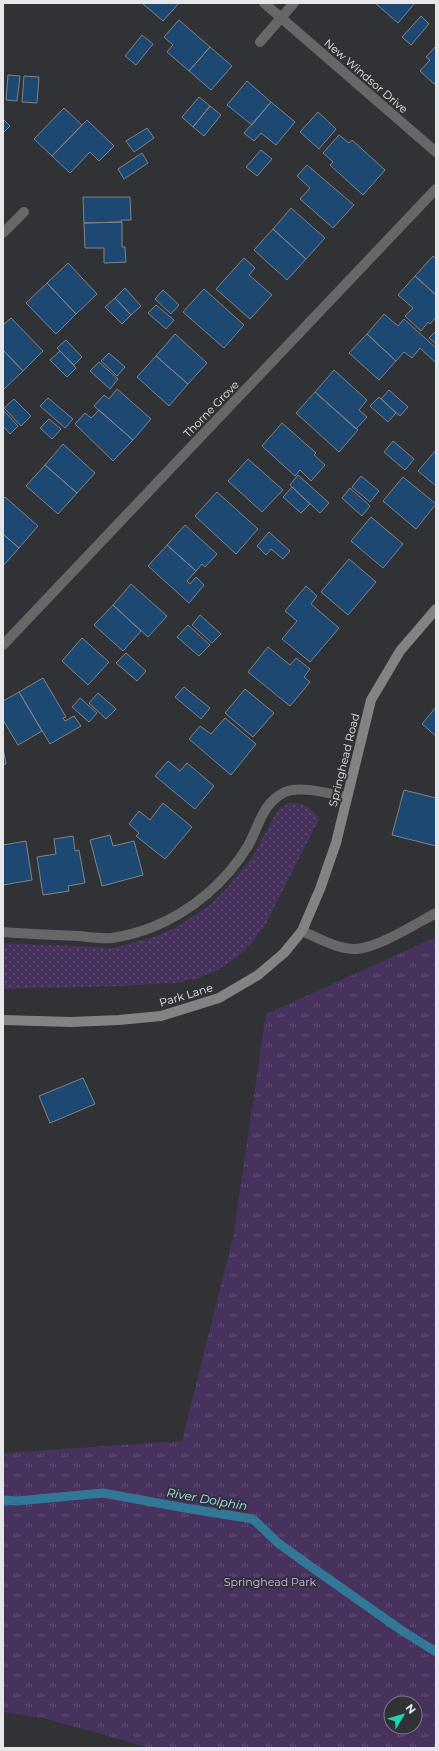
<svg xmlns="http://www.w3.org/2000/svg" width="439" height="1751" font-family="Montserrat,sans-serif">
  <defs>
    <pattern id="grass-dots" width="8" height="8" patternUnits="userSpaceOnUse"><rect width="8" height="8" fill="#47315d"/><path d="M2 2h.1M6 6h.1" fill="none" stroke="#624f74" stroke-width="1.8" stroke-linecap="round"/></pattern>
    <pattern id="park-tufts" width="24" height="20" patternUnits="userSpaceOnUse"><rect width="24" height="20" fill="#47315d"/><path d="M3 7l-1-3M5 7V3M7 7l1-3M15 17l-1-3M17 17v-4M19 17l1-3" fill="none" stroke="#624f74"/></pattern>
  </defs>
  <rect width="100%" height="100%" fill="#313236"/>
  <path fill="url(#grass-dots)" d="M289,803C303,802 312,807 319,819L265,925L252,943L236,958L218,970L198,978L176,983L118,986L3,989V943L115,948L156,936L175,928L211,904L226,889L253,856L277,811Z"/>
  <path fill="url(#park-tufts)" fill-rule="evenodd" d="M436,937V1748H150L43,1718L3,1712V1453L182,1441L233,1237L266,1014ZM391,1703H415V1727H391Z"/>
  <g fill="none" stroke-linecap="round" stroke-linejoin="round">
    <path stroke="#327796" stroke-width="9" d="M3,1500L17,1501L103,1493L185,1508L253,1519L278,1543L303,1561L401,1630L436,1652"/>
  </g>
  <path fill="#1d4871" stroke="#808387" d="M142,3H179L163,21Z
    M375,3H415L398,23Z
    M421,16L429,24L411,45L402,37Z
    M179,20L210,47L189,71L167,52L173,45L164,37Z
    M142,35L153,44L136,65L125,56Z
    M436,46V81L434,84L420,71L430,60L426,57Z
    M210,47L232,66L211,90L189,71Z
    M8,75L20,76L17,101L6,100Z
    M24,76L39,77L37,103L22,102Z
    M247,81L271,102L252,125L227,105Z
    M199,97L210,106L193,127L182,117Z
    M271,102L295,122L276,145L261,133L254,141L244,133Z
    M210,106L221,115L204,136L193,127Z
    M64,108L82,125L52,156L34,139Z
    M318,112L336,129L319,149L300,132Z
    M3,119L10,126L3,133Z
    M87,120L114,146L99,161L90,152L70,173L52,156Z
    M147,128L154,138L134,152L126,141Z
    M339,135L349,143L352,140L385,170L363,195L330,165L333,162L323,153Z
    M261,150L272,159L257,176L246,167Z
    M142,153L148,163L124,179L118,169Z
    M307,165L354,205L333,228L300,199L310,188L297,176Z
    M83,197H130L131,220H121L122,222L84,223Z
    M291,208L325,238L306,259L273,229Z
    M122,222V247H125L126,262L104,263V248H85L84,223Z
    M273,229L306,259L287,280L254,250Z
    M433,256L436,259V295L415,276Z
    M244,258L255,268L249,275L272,295L250,319L216,289Z
    M68,263L97,294L76,314L47,283Z
    M415,276L436,295V317L430,324L428,322L421,331L405,316L413,308L398,295Z
    M47,283L76,314L56,334L26,303Z
    M125,288L141,306L131,315L115,298Z
    M204,289L244,325L224,348L183,312Z
    M163,290L179,305L171,314L155,299Z
    M115,298L131,315L122,324L105,307Z
    M156,305L174,320L166,329L148,313Z
    M384,314L398,326L404,319L436,348V363L420,348L412,358L404,352L396,361L367,334Z
    M11,318L43,351L23,371L3,350V325Z
    M436,331V344L429,338Z
    M175,334L207,363L188,384L156,356Z
    M367,334L396,361L379,380L349,353Z
    M66,340L82,357L74,365L57,348Z
    M3,350L23,371L3,390Z
    M60,351L76,368L67,377L50,360Z
    M109,353L125,367L117,376L101,361Z
    M156,356L188,384L169,406L137,377Z
    M99,362L118,379L110,389L90,371Z
    M334,370L367,400L359,410L367,417L356,429L315,392Z
    M117,389L151,419L133,440L94,406L104,395L109,399Z
    M389,390L408,407L400,416L381,399Z
    M315,392L358,430L339,452L296,413Z
    M379,397L396,413L388,422L370,406Z
    M48,398L73,419L65,428L40,406Z
    M14,399L31,416L21,426L4,408Z
    M99,410L133,440L113,461L75,424L85,413L91,418Z
    M4,411L18,426L10,434L3,426Z
    M49,419L61,429L52,439L40,428Z
    M282,423L316,453L314,455L325,465L311,481L300,470L295,476L262,446Z
    M393,441L414,459L405,470L384,452Z
    M63,444L95,473L77,493L45,465Z
    M436,450V486L418,471Z
    M248,459L283,490L262,512L228,481Z
    M45,465L77,493L58,514L26,486Z
    M298,475L329,503L320,513L290,485Z
    M361,476L379,491L370,502L352,487Z
    M403,477L436,504L416,529L383,501Z
    M292,487L310,504L301,513L283,497Z
    M350,488L370,506L362,516L342,498Z
    M217,492L258,529L236,554L195,516Z
    M5,497L38,526L19,548L3,534V499Z
    M371,517L403,544L383,568L351,541Z
    M185,525L217,554L205,567L202,564L196,571L167,545Z
    M269,532L290,551L283,559L271,549L266,555L257,546Z
    M3,534L19,548L3,566Z
    M167,545L196,571L187,581L190,584L196,577L204,585L189,603L148,566Z
    M349,559L376,582L348,615L321,592Z
    M131,584L167,616L148,637L113,605Z
    M306,586L317,596L311,604L339,628L310,662L282,639L297,621L285,611Z
    M113,605L141,631L123,651L94,625Z
    M200,615L221,634L212,643L192,625Z
    M188,625L210,645L199,656L177,637Z
    M82,638L109,662L88,685L62,661Z
    M268,647L290,665L296,658L310,669L304,677L310,682L290,706L248,672Z
    M126,653L146,671L137,681L116,663Z
    M43,678L66,717L63,718L65,721L74,716L81,726L50,744L19,692Z
    M184,687L210,708L201,719L175,697Z
    M245,689L274,713L253,737L225,713Z
    M19,692L42,731L18,745L3,720V701Z
    M98,693L116,709L106,719L89,703Z
    M80,698L97,713L89,722L72,707Z
    M436,707V736L422,724Z
    M225,718L256,744L231,775L189,739L200,726L211,734Z
    M3,748L6,764L3,765Z
    M168,761L180,771L187,763L214,786L195,809L155,776Z
    M404,790L436,798V846L392,835Z
    M163,803L192,827L165,859L136,836L139,833L129,824L139,811L150,820Z
    M110,835L113,846L134,841L143,875L102,886L90,840Z
    M73,836L75,851L79,850L85,883L68,886L69,891L43,895L37,857L56,854L54,839Z
    M26,841L32,880L3,885V845Z
    M83,1078L95,1104L50,1123L39,1096Z"/>
  <g fill="none" stroke-linecap="round" stroke-linejoin="round">
    <path stroke="#676768" stroke-width="10" d="M264,3L436,152
      M260,42L294,3
      M3,233L24,212
      M3,645L436,189
      M302,931C318,938 339,950 357,949C380,947 415,924 436,913
      M3,932C28,934 53,935 79,936C89,937 101,939 112,938C125,936 140,932 153,927C192,911 226,882 248,846C259,826 262,803 285,792C300,785 330,794 347,797"/>
    <path stroke="#838386" stroke-width="10" d="M3,1020L71,1022L119,1020L161,1016L219,998L258,975L284,953L302,931L320,889L336,843L371,700L400,651L436,609"/>
  </g>
  <g text-anchor="middle" dominant-baseline="central" stroke-width="4" stroke-linejoin="round" paint-order="stroke">
    <g font-size="11" fill="#e6e7e9" stroke="#313236">
      <text transform="translate(366 76) rotate(41)">New Windsor Drive</text>
      <text transform="translate(211 409) rotate(-46)">Thorne Grove</text>
      <text transform="translate(344 760) rotate(-76)">Springhead Road</text>
      <text transform="translate(186 995) rotate(-17)">Park Lane</text>
    </g>
    <g font-size="11" fill="#d2b6f4" stroke="#313236">
      <text x="270" y="1582">Springhead Park</text>
    </g>
    <g font-size="12" font-style="italic" fill="#abe3ff" stroke="#313236">
      <text transform="translate(207 1499) rotate(10)">River Dolphin</text>
    </g>
  </g>
  <rect width="439" height="1751" fill="none" stroke="#e6e7e9" stroke-width="8"/>
  <g transform="translate(403 1715) rotate(52)"><circle r="19" fill="#313236" stroke="#797a7e"/>
  <path d="M0-3L7 15L0 10L-7 15Z" fill="#1bd5b1"/>
  <text y="-6" font-size="11" font-weight="bold" text-anchor="middle" fill="#e6e7e9">N</text>
  </g>
</svg>
